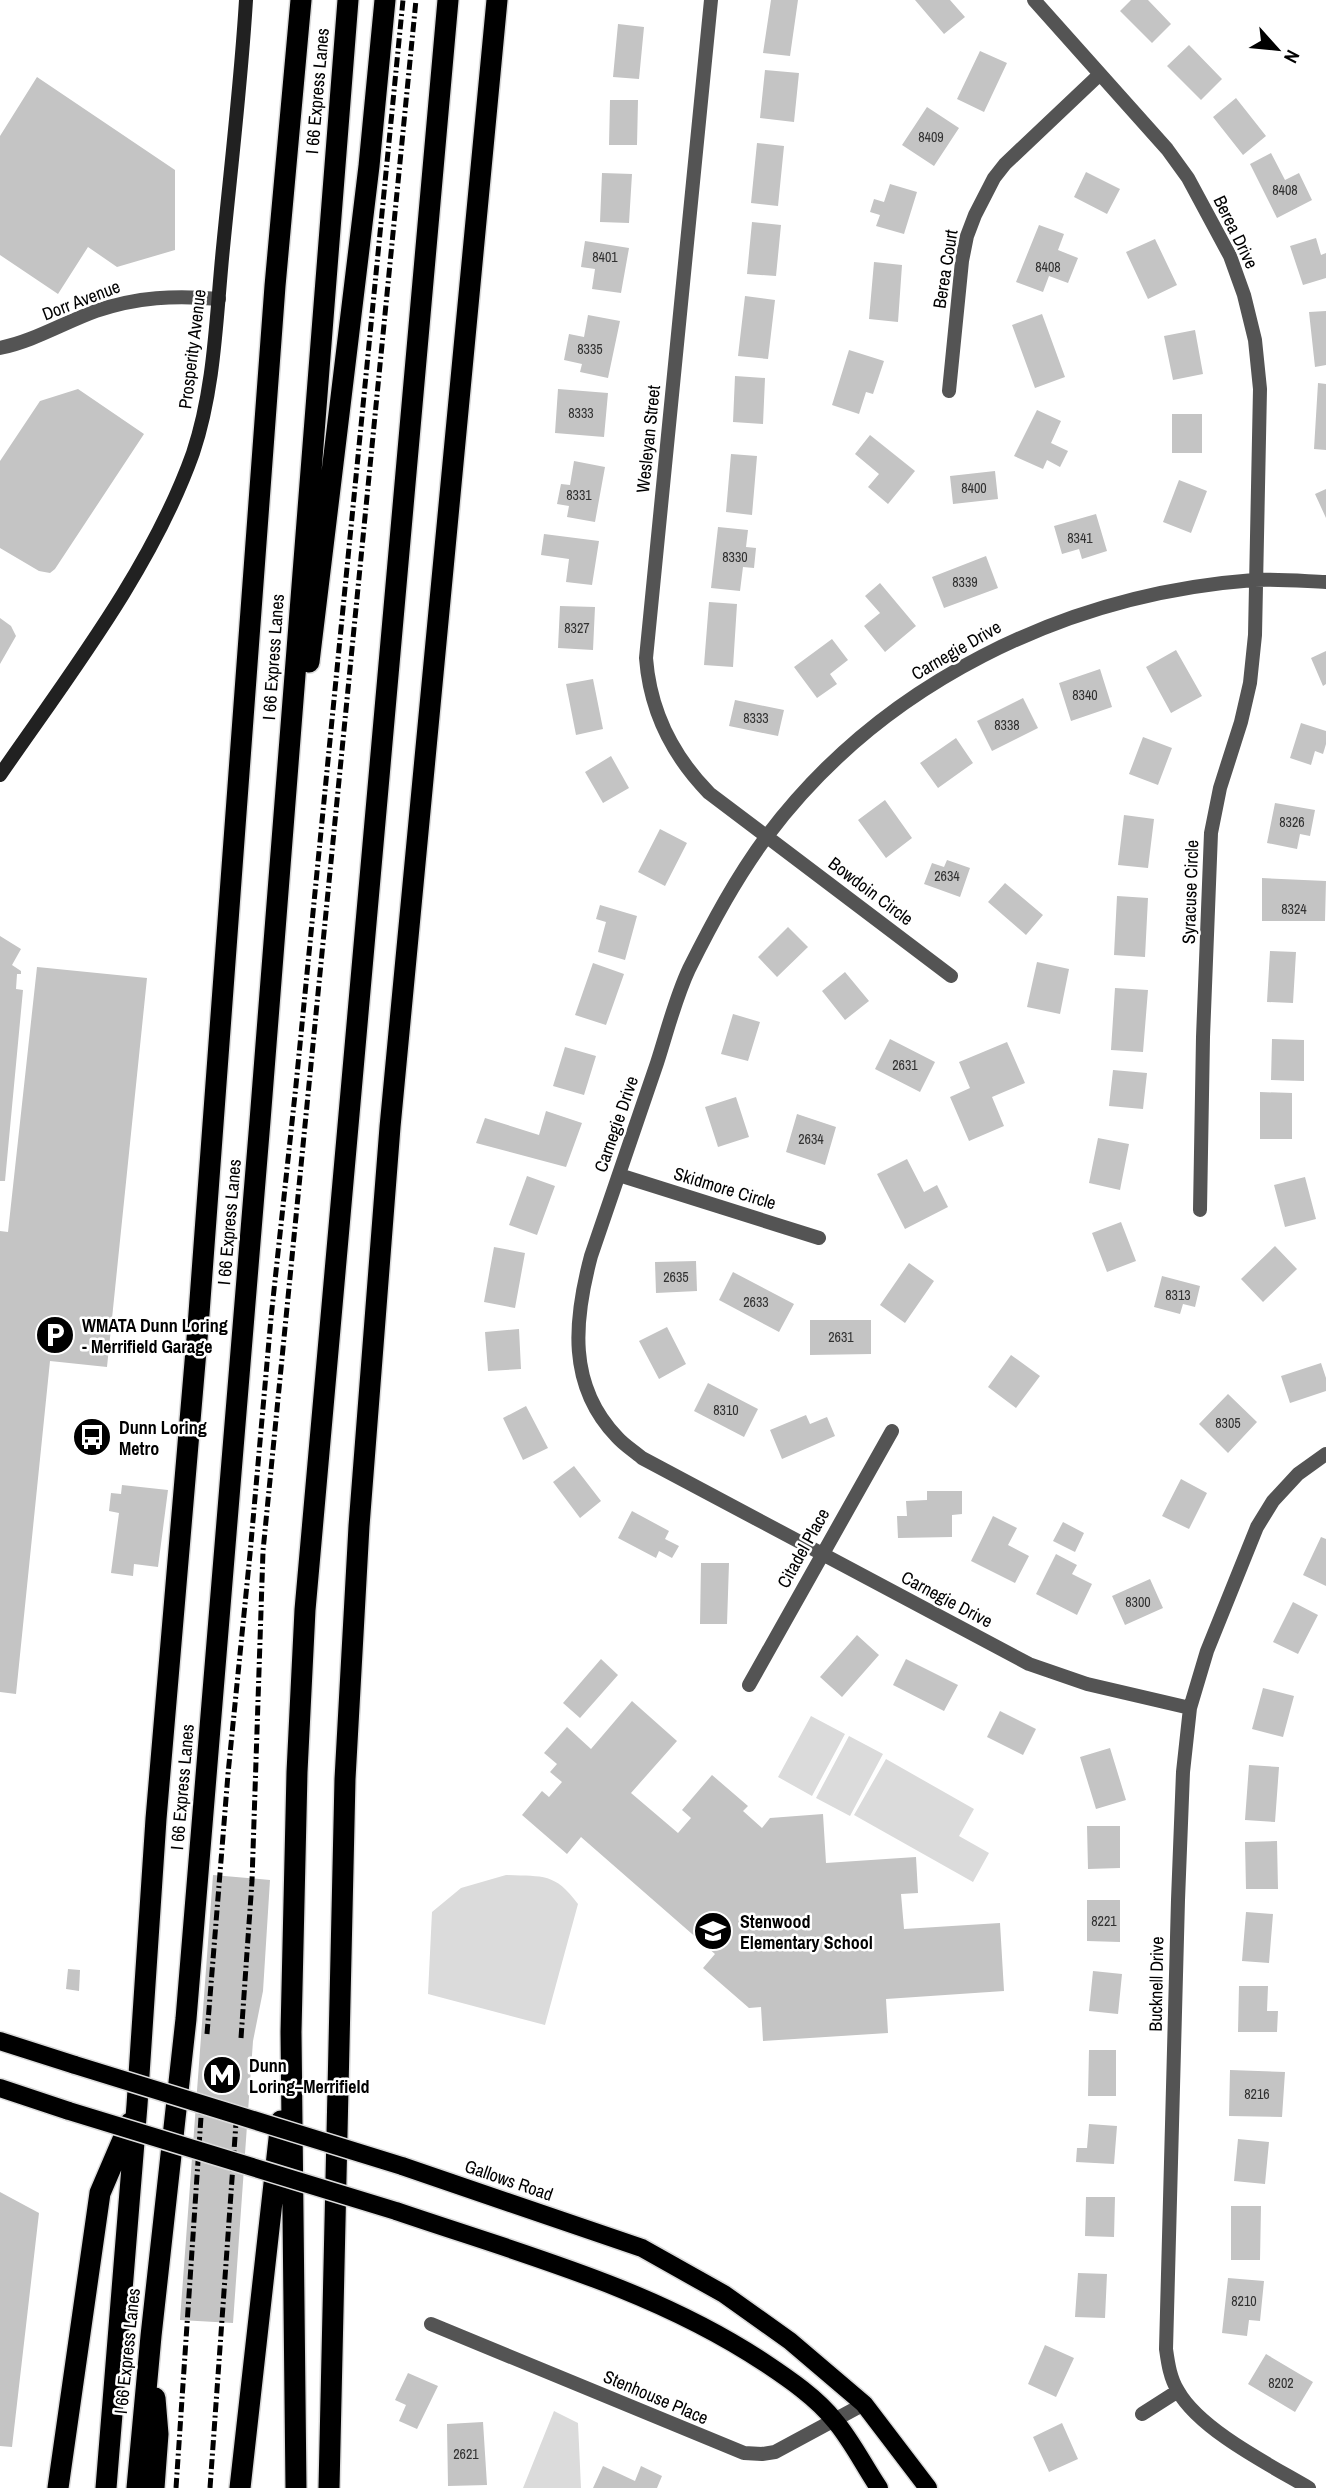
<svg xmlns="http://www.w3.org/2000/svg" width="1326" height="2488" font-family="'Archivo Narrow',sans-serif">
  <rect width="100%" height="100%" fill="#fff"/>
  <path fill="#dbdbdb" d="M811,1716L845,1734L812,1796L778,1777Z
    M849,1736L883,1754L850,1816L816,1798Z
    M886,1759L974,1809L959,1836L989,1853L973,1882L854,1815Z
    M506,1875C543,1877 554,1872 578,1904L545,2025L428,1994L432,1912L461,1888Z
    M554,2411L578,2423L581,2488H523Z"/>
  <path fill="#c4c4c4" d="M771,0H798L790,56L763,53Z
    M915,0H950L965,17L944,34Z
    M1131,0H1148L1171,24L1152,43L1120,11Z
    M618,24L644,27L639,79L613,77Z
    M1189,45L1222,79L1201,100L1167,66Z
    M980,51L1007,63L984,112L957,99Z
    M765,70L799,73L794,122L760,118Z
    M37,77L175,170V250L117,267L88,247L58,294L0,255V136Z
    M1236,98L1266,136L1243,155L1213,117Z
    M610,100H638L637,145H609Z
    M927,107L959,128L934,166L902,145Z
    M757,143L784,146L778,206L751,203Z
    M1271,153L1285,180L1299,173L1312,200L1277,218L1250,164Z
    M1086,172L1120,189L1107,214L1074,197Z
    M602,173L632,174L629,223L600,222Z
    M890,184L917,192L904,234L876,226L880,215L870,212L874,199L884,202Z
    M752,222L781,225L776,276L747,274Z
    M1039,225L1064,234L1058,250L1078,258L1068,283L1049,276L1043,292L1016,282Z
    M1316,238L1321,255L1326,253V278L1303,285L1290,246Z
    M1155,239L1177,285L1148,299L1126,252Z
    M585,241L629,248L621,293L592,289L595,269L581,267Z
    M874,262L902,265L898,322L869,319Z
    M745,296L775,300L768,359L738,356Z
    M1326,311V365L1315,367L1309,312Z
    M1042,314L1065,377L1035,388L1012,325Z
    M588,315L620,321L608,378L580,372L582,364L564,360L569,334L584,337Z
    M1195,330L1203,374L1173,380L1164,336Z
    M849,350L884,361L873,394L866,392L859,414L832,405Z
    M735,376L765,378L763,424L733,422Z
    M1318,383L1326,384V450L1314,449Z
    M78,389L144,434L55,569L50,573L39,571L0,548V461L40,401Z
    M558,389L608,393L604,437L555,433Z
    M1037,410L1061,421L1051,443L1068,451L1060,467L1047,460L1043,469L1014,456Z
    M1172,414H1202V453H1172Z
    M870,435L915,471L888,504L868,487L879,474L855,454Z
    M731,454L757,456L752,515L726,512Z
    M574,461L605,467L595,522L567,517L569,506L557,504L561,484L570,485Z
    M995,471L998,499L953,504L950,476Z
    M1179,480L1207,491L1191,533L1163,522Z
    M1326,489V518L1315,494Z
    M1096,514L1107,551L1082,559L1079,549L1062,554L1054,526Z
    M718,527L748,530L746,547L756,548L754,568L743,567L740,591L711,588Z
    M544,534L599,541L592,585L566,582L569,559L541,555Z
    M986,556L998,588L944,608L932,577Z
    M880,583L916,626L885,652L864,626L880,613L865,596Z
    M709,602L737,604L733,667L704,665Z
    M560,606L595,607L593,650L558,648Z
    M0,618L11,626L16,636L0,664Z
    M832,639L848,660L830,674L837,684L817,698L794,667Z
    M1176,650L1202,696L1171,713L1146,667Z
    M1326,651V684L1323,686L1311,658Z
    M1100,669L1112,707L1071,721L1059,683Z
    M593,679L603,729L576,735L566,684Z
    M1023,698L1038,728L992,751L977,721Z
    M735,700L784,710L778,736L729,726Z
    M1301,723L1326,731V744L1323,754L1315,751L1311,765L1290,758Z
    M1143,737L1172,748L1158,785L1129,774Z
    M956,738L973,763L938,788L920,763Z
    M611,756L629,788L603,803L585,772Z
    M885,800L912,838L886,858L858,820Z
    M1275,803L1315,810L1310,836L1300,834L1297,849L1267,843Z
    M1124,815L1154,819L1148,868L1118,865Z
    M660,829L687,843L665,886L638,872Z
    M947,860L970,868L960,897L924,884L932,863L944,867Z
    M1262,878L1326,881L1325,921H1262Z
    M1005,883L1043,915L1026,935L988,902Z
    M1117,896L1148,898L1145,957L1114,955Z
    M600,905L637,916L625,960L598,952L606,922L596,919Z
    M788,927L808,947L777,977L758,957Z
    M0,936L21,949L12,965L21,971V974H17L16,989L23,990L5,1181H0Z
    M1270,951L1296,952L1293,1003L1267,1002Z
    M1037,962L1069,969L1060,1014L1027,1007Z
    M593,963L624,974L606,1025L575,1015Z
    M37,967L147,978L107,1367L50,1361L16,1694L0,1692V1231L8,1232Z
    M845,972L869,1001L845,1020L822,991Z
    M1115,988L1148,990L1143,1052L1111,1050Z
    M733,1014L760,1022L748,1061L721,1054Z
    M890,1039L935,1062L920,1092L875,1069Z
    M1272,1039L1304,1040V1081L1271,1080Z
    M1007,1042L1025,1083L992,1097L1004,1126L969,1141L950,1097L970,1088L959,1062Z
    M565,1047L596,1056L584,1095L553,1086Z
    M1113,1070L1147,1073L1143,1109L1109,1106Z
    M1260,1092L1292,1093V1139H1260Z
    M736,1097L749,1137L718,1147L705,1107Z
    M546,1111L582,1123L566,1167L476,1143L485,1118L539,1135Z
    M797,1114L836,1127L825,1165L786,1152Z
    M1098,1138L1129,1144L1120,1190L1089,1183Z
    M907,1159L924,1192L937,1185L948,1207L905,1229L877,1174Z
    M527,1176L555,1186L537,1235L509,1225Z
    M1305,1177L1316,1219L1285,1227L1274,1185Z
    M1121,1222L1136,1261L1107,1272L1092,1233Z
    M1275,1246L1297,1269L1263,1302L1241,1279Z
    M494,1247L525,1253L515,1308L484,1302Z
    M696,1261L697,1291L656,1293L655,1262Z
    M909,1263L934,1281L905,1323L880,1305Z
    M733,1272L794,1304L779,1332L719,1300Z
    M1162,1276L1200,1286L1195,1307L1183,1304L1180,1314L1154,1307Z
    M810,1320H871V1354L810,1355Z
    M667,1327L686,1364L659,1379L639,1341Z
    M519,1329L521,1369L488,1371L485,1332Z
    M1011,1355L1040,1376L1016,1408L988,1387Z
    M1321,1363L1326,1378V1391L1290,1403L1281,1376Z
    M708,1383L758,1409L744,1437L694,1411Z
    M1228,1394L1257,1422L1228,1453L1199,1424Z
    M526,1406L548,1448L523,1460L503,1418Z
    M806,1415L810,1424L827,1417L835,1436L782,1459L770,1430Z
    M574,1466L601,1501L580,1518L553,1482Z
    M1181,1479L1207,1493L1189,1529L1162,1516Z
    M122,1485L168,1490L158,1567L134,1564L133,1576L111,1573L119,1513L109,1511L111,1493L121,1494Z
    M927,1491H962V1514L952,1515V1537L898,1538L897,1516H907L906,1501L927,1500Z
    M632,1511L669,1531L665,1539L679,1546L672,1558L659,1551L656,1558L618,1538Z
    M993,1516L1017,1528L1008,1545L1029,1556L1015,1583L971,1561Z
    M1063,1522L1084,1533L1075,1552L1053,1541Z
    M1321,1537L1326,1539V1586L1303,1575Z
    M1056,1554L1077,1565L1072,1574L1092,1584L1077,1615L1036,1594Z
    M701,1563H729L727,1624H700Z
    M1150,1579L1163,1608L1125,1625L1112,1596Z
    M1293,1602L1318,1615L1298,1654L1273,1642Z
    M857,1635L879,1655L842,1697L820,1677Z
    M601,1659L618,1675L580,1718L563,1703Z
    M906,1659L958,1685L944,1711L893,1685Z
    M1263,1688L1294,1696L1283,1737L1252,1729Z
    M632,1701L677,1741L631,1793L678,1833L691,1818L682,1810L712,1775L748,1806L743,1811L762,1828L770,1818L823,1814L826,1863L916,1857L918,1893L901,1894L904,1929L1000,1923L1004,1991L886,1999L888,2033L763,2041L761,2007L749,2008L703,1968L715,1954L581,1837L567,1854L522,1815L542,1791L549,1797L562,1782L550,1772L557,1764L544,1753L567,1727L591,1749Z
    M1000,1711L1036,1729L1023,1755L987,1737Z
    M1110,1748L1126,1800L1096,1809L1080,1757Z
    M1249,1765L1279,1767L1275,1822L1245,1820Z
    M1087,1826H1120V1868L1088,1869Z
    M1277,1841L1278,1889H1246L1245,1842Z
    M213,1875L270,1880L263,1991L253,2041L233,2323L180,2320Z
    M1087,1900H1120V1942L1087,1941Z
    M1246,1912L1273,1914L1269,1963L1242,1961Z
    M68,1969L80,1970L79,1991L66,1989Z
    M1093,1971L1122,1974L1118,2014L1089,2011Z
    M1239,1986H1268L1267,2011H1278L1277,2032H1238Z
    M1089,2050H1116V2096H1088Z
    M1230,2070L1285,2072L1282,2117L1229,2116Z
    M1089,2124L1117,2126L1114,2164L1076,2162L1077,2148H1087Z
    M1238,2139L1269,2142L1265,2184L1234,2181Z
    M0,2192L39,2213L12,2447L0,2446Z
    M1086,2197H1115L1114,2237L1085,2236Z
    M1231,2206H1261L1260,2260H1231Z
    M1078,2273L1107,2274L1105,2318L1075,2317Z
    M1228,2278L1264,2281L1260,2321L1249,2320L1247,2336L1222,2333Z
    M1045,2345L1074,2358L1056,2397L1028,2384Z
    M1266,2354L1313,2382L1295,2412L1248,2384Z
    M408,2373L438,2386L417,2429L399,2421L406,2405L395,2400Z
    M483,2422L487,2485L448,2486L447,2424Z
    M1062,2423L1078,2459L1049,2472L1033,2437Z
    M603,2466L635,2481L641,2466L662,2476L657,2488H593Z"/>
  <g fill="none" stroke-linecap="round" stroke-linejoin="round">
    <defs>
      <path id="primary" d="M0,2041L75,2065
        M0,2088L69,2111
        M402,2166L642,2248L724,2294L790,2341L864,2404L928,2488
        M396,2211C522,2254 654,2289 765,2363C789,2379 817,2398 835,2421C852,2441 864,2466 879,2488"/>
      <path id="motorway" d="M309,662L369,166L385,0
        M58,2488L100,2193L130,2123
        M106,2488L137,2105L156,1819L198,1327L275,286L301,0
        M137,2488L151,2336L186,2019L260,1121L348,0
        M154,2488L158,2434L155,2398
        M240,2488L281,2121
        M296,2488L291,2032L297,1772L305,1610L448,0
        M329,2488L345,1779L359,1526L390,1127L497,0"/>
    </defs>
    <use href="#primary" stroke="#dbdbdb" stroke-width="21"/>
    <use href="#motorway" stroke="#dbdbdb" stroke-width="24"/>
    <path stroke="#545454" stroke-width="14" d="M711,0L646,658C650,711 672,755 709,793L951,976
      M1034,0L1167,149L1188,178L1230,256L1244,295L1255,340L1260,389L1255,635L1250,683L1241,722L1220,788L1211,833L1203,1037L1200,1210
      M0,348C34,341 63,323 96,311C137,297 175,295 219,299
      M949,391L962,261L967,236L975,215L994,178L1005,164L1099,75
      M619,1175L819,1238
      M749,1685L892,1431
      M1190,1708L1087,1684L1029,1664L642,1458C634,1451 624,1445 617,1437C567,1385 574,1320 591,1256C613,1192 635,1128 657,1063C667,1032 675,999 689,969C712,923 736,878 767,836C882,683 1065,594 1254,580C1278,579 1302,581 1326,582
      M431,2324L744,2453L762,2454L775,2452L864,2404
      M1142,2414L1178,2391
      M1309,2488C1270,2465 1200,2430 1178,2391C1170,2378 1168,2363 1166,2349L1178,1900L1183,1772L1190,1708L1207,1651L1257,1527L1273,1501L1298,1474L1326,1454"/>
    <path stroke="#212121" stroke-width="14" d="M0,775C69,675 152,568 193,453C215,387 216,317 223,248C231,166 241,83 246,0"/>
    <use href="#primary" stroke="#000" stroke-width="18"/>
    <use href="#motorway" stroke="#000" stroke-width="21"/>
    <path stroke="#000" stroke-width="5" stroke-dasharray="10 3.5 2 3.5" stroke-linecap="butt" d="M207,2034L228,1774L250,1554L271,1318L296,1085L403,0
      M241,2038L252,1881L263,1551L416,0
      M176,2488L202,2102
      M210,2488L237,2109"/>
    <defs>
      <path id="primary-bridge" d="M75,2065L402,2166
        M69,2111L396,2211"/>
    </defs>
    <use href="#primary-bridge" stroke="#dbdbdb" stroke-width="21" stroke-linecap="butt"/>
    <use href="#primary-bridge" stroke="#000" stroke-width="18"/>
  </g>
  <defs>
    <symbol id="parking-disc" viewBox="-11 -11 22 22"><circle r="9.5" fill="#000" stroke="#fff"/><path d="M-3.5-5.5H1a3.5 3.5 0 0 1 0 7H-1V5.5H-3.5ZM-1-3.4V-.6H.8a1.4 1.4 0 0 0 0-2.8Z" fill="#fff"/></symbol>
    <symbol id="bus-disc" viewBox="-11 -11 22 22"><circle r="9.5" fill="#000" stroke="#fff"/><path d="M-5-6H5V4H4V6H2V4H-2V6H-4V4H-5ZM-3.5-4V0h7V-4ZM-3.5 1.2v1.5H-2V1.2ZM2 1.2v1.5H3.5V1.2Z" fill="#fff"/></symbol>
    <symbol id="school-disc" viewBox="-11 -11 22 22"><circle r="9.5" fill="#000" stroke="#fff"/><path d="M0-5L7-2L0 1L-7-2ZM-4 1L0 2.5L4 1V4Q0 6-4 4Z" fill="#fff"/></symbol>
    <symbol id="metro-disc" viewBox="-11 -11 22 22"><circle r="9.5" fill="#000" stroke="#fff"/><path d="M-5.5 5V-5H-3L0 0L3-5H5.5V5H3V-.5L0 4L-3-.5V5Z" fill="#fff"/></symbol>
  </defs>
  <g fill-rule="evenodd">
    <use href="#parking-disc" x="33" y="1313" width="44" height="44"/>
    <use href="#bus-disc" x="70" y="1415" width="44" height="44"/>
    <use href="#school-disc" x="691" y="1909" width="44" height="44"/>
    <use href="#metro-disc" x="200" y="2053" width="44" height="44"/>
  </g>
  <g text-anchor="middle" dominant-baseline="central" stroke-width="5" stroke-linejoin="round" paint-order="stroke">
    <g font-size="14" fill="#313131">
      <text x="931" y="137">8409</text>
      <text x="1285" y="190">8408</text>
      <text x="605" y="257">8401</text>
      <text x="1048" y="267">8408</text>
      <text x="590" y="349">8335</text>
      <text x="581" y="413">8333</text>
      <text x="974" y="488">8400</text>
      <text x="579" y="495">8331</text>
      <text x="1080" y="538">8341</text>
      <text x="735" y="557">8330</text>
      <text x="965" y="582">8339</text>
      <text x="577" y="628">8327</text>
      <text x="1085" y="695">8340</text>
      <text x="756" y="718">8333</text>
      <text x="1007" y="725">8338</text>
      <text x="1292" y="822">8326</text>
      <text x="947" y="876">2634</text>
      <text x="1294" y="909">8324</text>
      <text x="905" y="1065">2631</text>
      <text x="811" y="1139">2634</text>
      <text x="676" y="1277">2635</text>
      <text x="1178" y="1295">8313</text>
      <text x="756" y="1302">2633</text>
      <text x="841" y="1337">2631</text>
      <text x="726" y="1410">8310</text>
      <text x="1228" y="1423">8305</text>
      <text x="1138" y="1602">8300</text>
      <text x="1104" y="1921">8221</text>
      <text x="1257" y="2094">8216</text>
      <text x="1244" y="2301">8210</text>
      <text x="1281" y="2383">8202</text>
      <text x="466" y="2454">2621</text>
    </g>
    <g font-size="18" fill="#000" stroke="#fff">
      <text transform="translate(317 91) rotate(-85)">I 66 Express Lanes</text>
      <text transform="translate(1236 232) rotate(64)">Berea Drive</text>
      <text transform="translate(945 269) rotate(-81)">Berea Court</text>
      <text transform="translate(81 300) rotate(-21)">Dorr Avenue</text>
      <text transform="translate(192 349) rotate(-83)">Prosperity Avenue</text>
      <text transform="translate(648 439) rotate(-84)">Wesleyan Street</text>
      <text transform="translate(956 650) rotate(-30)">Carnegie Drive</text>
      <text transform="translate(273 657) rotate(-86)">I 66 Express Lanes</text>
      <text transform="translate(871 891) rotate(37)">Bowdoin Circle</text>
      <text transform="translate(1190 892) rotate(-88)">Syracuse Circle</text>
      <text transform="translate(616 1124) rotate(-71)">Carnegie Drive</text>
      <text transform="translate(725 1188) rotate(17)">Skidmore Circle</text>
      <text transform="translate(229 1222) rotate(-85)">I 66 Express Lanes</text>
      <text transform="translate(803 1548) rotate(-61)">Citadel Place</text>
      <text transform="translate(947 1599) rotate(28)">Carnegie Drive</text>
      <text transform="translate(182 1787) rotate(-85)">I 66 Express Lanes</text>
      <text transform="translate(1156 1984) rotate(-89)">Bucknell Drive</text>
      <text transform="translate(509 2180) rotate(19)">Gallows Road</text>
      <text transform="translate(127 2351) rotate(-84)">I 66 Express Lanes</text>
      <text transform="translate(656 2397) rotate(23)">Stenhouse Place</text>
    </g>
    <g font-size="18" font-weight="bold" fill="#000" stroke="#fff" text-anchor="start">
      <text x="82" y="1325">WMATA Dunn Loring<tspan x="82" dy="21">- Merrifield Garage</tspan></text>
      <text x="119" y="1427">Dunn Loring<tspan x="119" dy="21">Metro</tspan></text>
      <text x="740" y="1921">Stenwood<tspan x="740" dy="21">Elementary School</tspan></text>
      <text x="249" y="2065">Dunn<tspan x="249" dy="21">Loring–Merrifield</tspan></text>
    </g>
  </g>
  <g transform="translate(1277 49) rotate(117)" stroke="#ffffff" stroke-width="5" paint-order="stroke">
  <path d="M0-5L12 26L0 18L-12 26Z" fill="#000000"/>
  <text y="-10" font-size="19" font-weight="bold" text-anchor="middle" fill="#000000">N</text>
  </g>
</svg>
